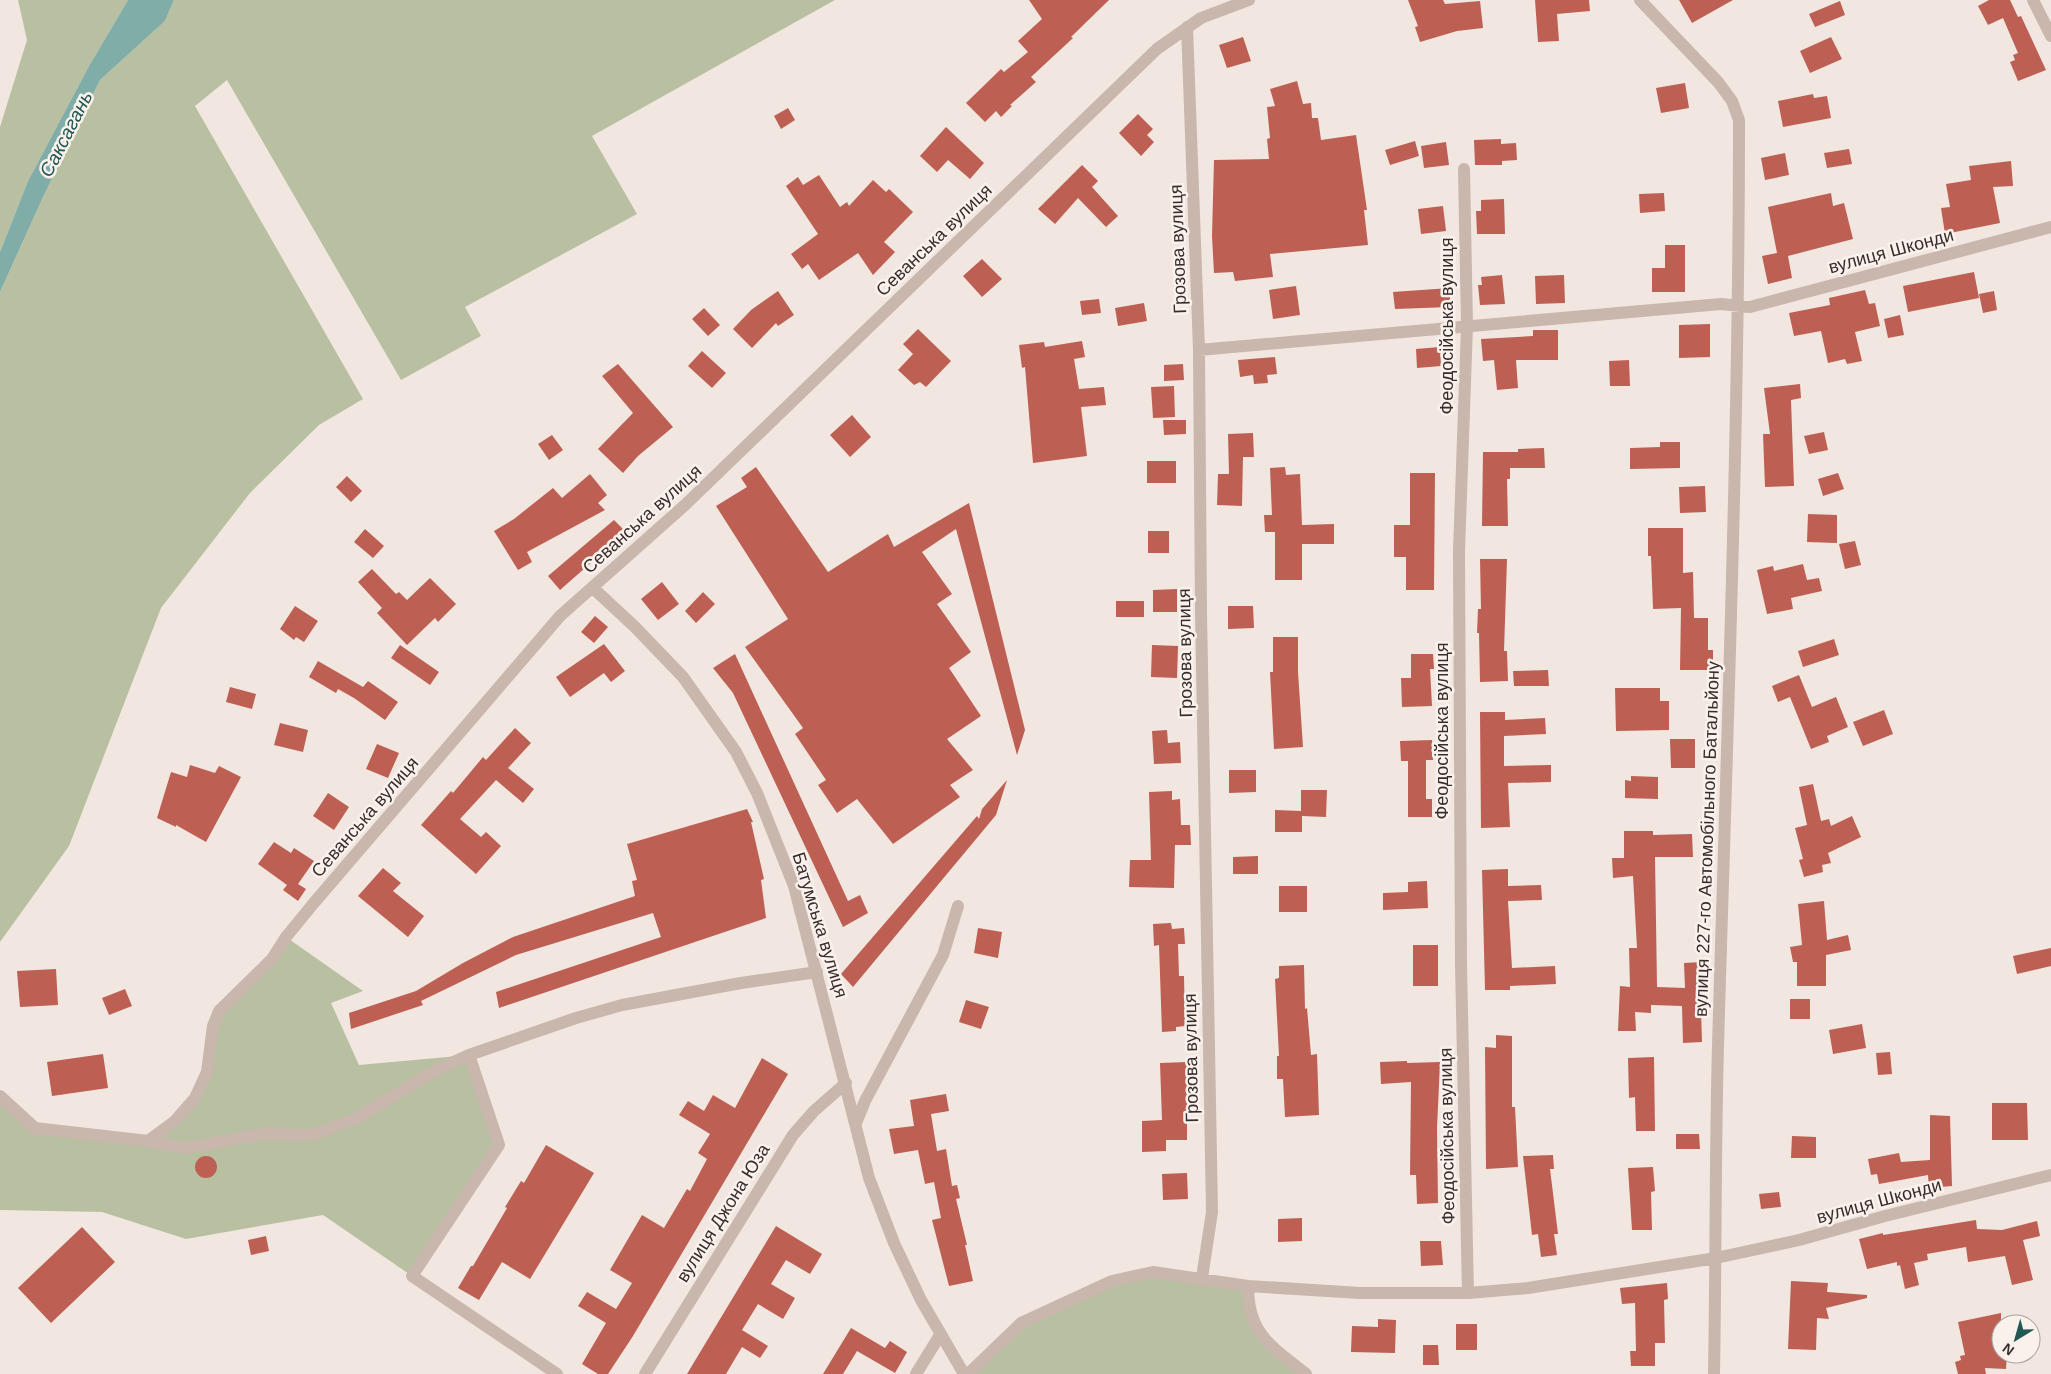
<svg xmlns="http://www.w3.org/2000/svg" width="2051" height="1374" font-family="Arial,sans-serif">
  <rect width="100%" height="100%" fill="#f1e7e0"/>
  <path fill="#b9c0a1" d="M18,0H128L89,66L28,181L0,252V127L27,40Z
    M174,0H835L592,136L637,214L465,307L481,336L401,380L227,80L195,106L363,399L319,425L250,493L161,608L69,846L0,942V292L44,195L100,80L165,21Z
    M286,937L363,991L331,1003L359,1065L469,1055L499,1145L412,1276L323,1215L186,1239L102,1212L0,1210V1096L25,1121L148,1141L195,1098L213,1026Z
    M1153,1272L1248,1286L1254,1324L1306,1374H968L1021,1323L1112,1281Z"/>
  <path fill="#81ada9" d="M128,0H174L165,21L100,80L44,195L0,292V252L28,181L89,66Z"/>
  <path fill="#bd5f52" d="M1029,0H1109L1071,37L1073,38L1031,77L1036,82L1010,105L1012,106L1001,117L996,111L985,122L966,103L1001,69L1004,72L1028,52L1018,41L1042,19Z
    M1408,0H1443L1445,4L1480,1L1483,28L1457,31L1420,42L1415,27L1418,26Z
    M1535,0H1589L1590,11L1557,14L1559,41L1538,42Z
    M1679,0H1733L1692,23Z
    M1989,0H2010L2018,17L2021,16L2046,70L2018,81L2010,62L2015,60L2013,55L2018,53L2003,18L1988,25L1978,6Z
    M1840,1L1845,15L1815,27L1809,14Z
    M1243,37L1251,61L1227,68L1219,45Z
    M1831,37L1842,59L1810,73L1800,51Z
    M1297,81L1303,104L1311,103L1312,118H1318L1321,140L1356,135L1367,210H1364L1368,245L1270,254L1273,277L1235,281L1233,272L1214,273L1212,236L1214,160L1269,159L1267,139L1270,138L1267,107L1275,106L1270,89Z
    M1685,83L1689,108L1661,113L1656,88Z
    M1813,94L1814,98L1827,96L1831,118L1783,127L1778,101Z
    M788,108L795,120L781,129L774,116Z
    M1138,114L1153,129L1147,135L1154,142L1141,156L1119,133Z
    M946,127L984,163L970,179L948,160L937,172L920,156Z
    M1501,139V144L1516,143L1517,160L1502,161V165H1475L1474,140Z
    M1415,141L1419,156L1390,165L1385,150Z
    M1446,142L1449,165L1424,168L1421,146Z
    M1849,149L1852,164L1827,168L1824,153Z
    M1785,153L1789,175L1765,180L1761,158Z
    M2011,161L2013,186L1993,187L2000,223L1945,234L1941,208L1950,207L1946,184L1971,180L1969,166Z
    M1082,165L1098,181L1092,187L1118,216L1106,227L1078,198L1055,224L1038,209Z
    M819,175L840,207L847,202L849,206L873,180L886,192L889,189L913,212L884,242L895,252L873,275L858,253L819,280L808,264L802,269L791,254L818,234L786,186L798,177L803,185Z
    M1664,193L1665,211L1640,213L1639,194Z
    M1831,193L1833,206L1844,203L1853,239L1788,256L1792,278L1768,284L1762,256L1777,253L1768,207Z
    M1504,199L1505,234H1477L1476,211H1481V200Z
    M1443,206L1446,231L1421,234L1418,209Z
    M1665,245H1685V292H1652V268H1665Z
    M982,259L1002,279L982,297L963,276Z
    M1974,272L1979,298L1908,312L1903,286Z
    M1502,275L1505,304L1480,305L1478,285H1482L1481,277Z
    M1564,275L1565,303L1536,304L1535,276Z
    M1296,286L1300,315L1273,319L1269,290Z
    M1450,288V307L1395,309L1393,292Z
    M1865,290L1869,304L1875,303L1880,326L1855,332L1862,361L1847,364L1845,359L1828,363L1821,331L1794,336L1789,313L1830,305L1829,298Z
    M778,291L794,315L778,326L776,323L752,348L733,329L751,310Z
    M1994,291L1997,310L1983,313L1979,294Z
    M1099,299L1101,313L1082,315L1080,301Z
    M1144,303L1147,321L1118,326L1115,308Z
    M704,308L720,325L708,336L692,319Z
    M1900,315L1904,335L1888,338L1884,319Z
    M1710,324V357L1679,358V325Z
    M918,329L951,361L926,387L920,382L914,385L898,370L913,354L903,344Z
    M1533,330H1558V360H1516L1518,388L1497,390L1494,360L1483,361L1481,339L1533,336Z
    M1082,341L1085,357L1074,359L1079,389L1104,387L1106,405L1081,407L1087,456L1033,463L1025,367L1022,368L1019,345L1044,342L1045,347Z
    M1440,347L1441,366L1417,368L1416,349Z
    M702,351L726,373L712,388L688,366Z
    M1275,357L1277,374L1267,375L1268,383L1254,384L1253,375L1240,377L1238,360Z
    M1629,360L1630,386H1610L1609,361Z
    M618,364L673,427L638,456L623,473L598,449L633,413L602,376Z
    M1183,364L1184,380L1164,381V365Z
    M1800,384L1801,398L1791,400L1794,486L1765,487L1763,434H1770L1764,388Z
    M1174,386L1175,417L1153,418L1151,387Z
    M852,415L871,437L850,457L830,435Z
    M1163,420H1186V434L1164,435Z
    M1824,432L1828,450L1809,454L1804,436Z
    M1253,433L1254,457H1243L1242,506L1217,505L1218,474H1229L1228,434Z
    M552,435L563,450L549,460L538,444Z
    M1660,442H1680V468L1630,469V448L1660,447Z
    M1544,448L1545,468H1510V479H1507L1508,526H1482L1483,452H1518V449Z
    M1147,461H1176V483H1147Z
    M756,467L828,572L888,534L894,547L969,503L1025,730L1017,755L956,529L922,552L952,594L937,604L971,652L949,668L981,716L947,739L973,770L950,785L960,797L893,844L857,799L837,813L818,785L826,780L795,734L803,728L745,647L788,619L716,506L747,487L741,478Z
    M1285,467L1286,475L1300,474L1302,525L1334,524V544H1302V580H1275V532H1265L1264,515H1272L1270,468Z
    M1410,473H1435L1434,590H1406V557H1394V525H1410Z
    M1838,473L1844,489L1823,496L1818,479Z
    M590,474L607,495L598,503L605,510L527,552L532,562L518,570L494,531L514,519L553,488L562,498Z
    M347,476L362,491L351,502L336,487Z
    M1705,486L1706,512L1680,513L1679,487Z
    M1808,514L1837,515V543L1807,542Z
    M614,520L626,532L560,590L548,576Z
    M1648,528H1683V573L1693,572L1694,618H1708V650H1713V670H1680L1681,608L1653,609L1651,556H1648Z
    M365,529L384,546L373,558L354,542Z
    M1148,531H1169V553H1148Z
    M1855,541L1861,565L1845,569L1839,544Z
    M1480,559H1507L1504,651H1507L1508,681L1480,682L1479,633H1477L1478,609H1481Z
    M1803,564L1807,580L1819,578L1822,591L1791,598L1793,609L1767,614L1757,570L1773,566L1774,571Z
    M372,569L396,594L399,592L407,600L430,578L456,604L438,622L435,618L407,645L377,613L382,608L358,582Z
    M662,582L679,604L658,620L641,599Z
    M1177,589V612H1153V590Z
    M703,592L715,604L696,623L685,611Z
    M1116,601H1144V617H1116Z
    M295,606L318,621L304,642L296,637L294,640L280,629Z
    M1228,606H1253L1254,628L1228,629Z
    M595,616L608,627L594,643L581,632Z
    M1273,637H1298V672L1303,747L1274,749L1270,672H1273Z
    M1834,639L1839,655L1803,667L1798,651Z
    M604,644L625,671L611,682L604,673L570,697L556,677Z
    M400,645L439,672L430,685L391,658Z
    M1152,645L1178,646L1177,678L1151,677Z
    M735,654L848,901L860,895L868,913L843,927L733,693L713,668Z
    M1411,654H1433L1434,669H1430L1432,706L1402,707L1401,678H1411Z
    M318,661L363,687L368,681L398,702L385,720L354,698L338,689L336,693L309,677Z
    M1548,670L1549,686H1514L1513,671Z
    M1799,675L1812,707L1836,697L1848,727L1827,736L1829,742L1811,749L1790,697L1778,702L1772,686Z
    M230,687L256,694L252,709L226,702Z
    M1615,688H1660V701H1669V730L1616,731Z
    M1884,710L1893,734L1863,746L1853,722Z
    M1480,712H1505V720L1545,718L1546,734L1504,736V766L1551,765V782L1508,783L1510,827L1481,828Z
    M280,723L308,730L303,752L274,745Z
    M515,728L531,743L508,768L534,789L523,803L496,780L460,819L481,837L486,832L501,846L476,874L421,825L451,791L453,793L483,757L486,760Z
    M1167,730L1168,743L1180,742L1181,763L1154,764L1152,731Z
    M1670,739H1695V768H1671Z
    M1432,740L1433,760H1426V799H1432V817H1408V761H1401L1400,741Z
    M377,744L399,753L388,778L366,769Z
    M190,765L215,773L219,766L241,777L206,842L176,825V827L157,818L171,772L187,777Z
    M1229,770H1256V792L1229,793Z
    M1631,776L1658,777V799L1625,798V780L1631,781Z
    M1007,780L996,815L853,987L841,974L977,816L979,819L982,809Z
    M1813,784L1821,821L1829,819L1831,826L1852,816L1861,837L1828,853L1831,863L1822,865L1823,872L1804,877L1799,860L1803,859L1795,828L1807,825L1799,787Z
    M1301,790H1327L1326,817L1302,816V832H1275V810L1301,811Z
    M1172,791V800L1180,799L1181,825H1190L1191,845H1175L1174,888L1129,887L1130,860H1151L1149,792Z
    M328,793L349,807L334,830L313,816Z
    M747,809L753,822H751L764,879L761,880L766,918L499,1008L496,992L661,937L653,913L516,955L421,1001L423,1005L351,1029L349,1013L416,991L463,963L513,937L635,896L632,881L637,880L627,844Z
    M1624,831H1653V835L1692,834L1693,857H1655L1657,987L1685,988L1684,963L1702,962L1703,977H1700L1702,1042L1683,1043L1682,1006L1651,1005V1013L1635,1012L1636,1031H1618L1620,986L1630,987L1629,948H1637L1633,876L1613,878L1612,858H1624Z
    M274,842L291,853L294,848L314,861L298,884L306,889L298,901L283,890L287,885L258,864Z
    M1258,856V874H1233V857Z
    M383,868L401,883L393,891L424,916L408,937L358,896Z
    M1508,869V886L1541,885L1542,900L1508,901L1512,968L1555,966L1556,984L1510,986V990H1485L1482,870Z
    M1427,881L1428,908L1383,910V893L1408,892V882Z
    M1279,886H1307V912H1279Z
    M1824,901L1827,940L1848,935L1851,950L1826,955V986H1797V962H1793L1790,947L1802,945L1798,904Z
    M1171,923L1172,929L1184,928L1185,944H1178L1179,976H1184L1185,1026L1176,1027V1031L1162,1032L1159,945L1154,946L1153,924Z
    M978,928L1002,932L998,958L974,953Z
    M1413,945H1438V986H1413Z
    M2051,948V966L2017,974L2013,956Z
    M1304,965L1305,1009L1307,1008L1311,1055L1317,1054L1319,1115L1285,1117L1283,1079H1277V1056H1279L1275,979L1279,978V966Z
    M56,969L58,1005L20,1007L17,971Z
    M125,989L132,1006L109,1015L102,998Z
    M1790,999H1810V1019H1790Z
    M966,1000L989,1007L981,1029L959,1022Z
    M1862,1024L1866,1048L1833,1054L1829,1030Z
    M1496,1035L1512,1036V1107H1515L1518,1167L1486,1169L1485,1047L1496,1048Z
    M1890,1052L1892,1074L1878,1075L1876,1053Z
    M103,1054L108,1088L52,1096L47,1062Z
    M1654,1057L1655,1131H1636L1635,1097L1629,1098L1628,1058Z
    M762,1058L788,1074L633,1336L608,1374H598L582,1364L606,1323L578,1306L587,1292L616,1309L632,1283L610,1270L642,1215L664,1228L687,1189L690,1191L707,1159L698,1153L710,1134L679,1115L688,1101L704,1111L713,1095L735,1108Z
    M1407,1061V1063L1440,1062L1437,1128L1438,1203L1417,1204L1416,1175H1410L1411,1082L1381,1084L1380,1062Z
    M1187,1062V1140H1166V1151L1142,1152V1121L1162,1120L1160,1063Z
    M946,1094L949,1111L931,1114L937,1151L946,1149L952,1186L957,1185L960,1198L956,1199L967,1245H965L973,1281L949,1286L932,1220L941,1218L934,1182L925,1184L918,1150L894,1154L889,1129L914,1126L910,1100Z
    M1992,1103H2027L2028,1140H1992Z
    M1930,1115L1950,1116L1952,1186L1929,1188L1928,1175L1879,1184L1877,1174L1871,1175L1868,1159L1899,1153L1901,1162L1930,1160Z
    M1676,1134H1699L1700,1149H1676Z
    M1792,1136L1816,1137V1158H1791Z
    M546,1145L594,1173L530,1279L502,1262L479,1300L458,1288L471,1266H473L507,1208L505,1207L521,1181L524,1183Z
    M1553,1155L1554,1169H1550L1558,1234H1554L1557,1255L1541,1257L1538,1234L1532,1235L1523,1156Z
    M195 1167a11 11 0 1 1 22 0a11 11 0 1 1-22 0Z
    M1653,1167L1655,1191L1651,1192L1652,1230H1632L1628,1168Z
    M1187,1173L1188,1199L1163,1200L1162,1174Z
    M1779,1192L1781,1207L1761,1209L1759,1194Z
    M1302,1218V1241L1278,1242V1219Z
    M1976,1220L1977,1229L2002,1230L2037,1221L2040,1236L2023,1240L2033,1280L2012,1285L2005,1256L1968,1262L1966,1247L1927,1254L1928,1260L1914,1263L1919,1285L1905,1289L1900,1265L1897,1266V1262L1867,1269L1859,1239L1883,1233V1235Z
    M776,1226L822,1254L810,1274L786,1260L771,1284L795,1298L783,1319L758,1304L742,1330L768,1346L760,1358L742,1347L726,1374H687Z
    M82,1227L115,1262L51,1323L18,1288Z
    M266,1236L269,1251L251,1255L248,1240Z
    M1420,1241H1441L1443,1265L1421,1266Z
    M1791,1281L1828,1283L1827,1292L1867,1295V1298L1826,1308L1829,1319L1817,1318L1816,1350L1788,1349Z
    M1667,1283L1668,1299L1664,1300L1665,1343H1655V1366H1631L1630,1351H1636L1635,1303L1622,1304L1620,1288Z
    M2001,1313V1354H2007L2006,1369L1985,1368L1986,1374H1958L1955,1362L1961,1360L1960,1356L1965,1355L1958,1322Z
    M1378,1319L1396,1320L1395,1353L1351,1352L1352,1326L1378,1327Z
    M1456,1324H1477V1350H1456Z
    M851,1328L885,1348L890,1341L907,1352L895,1373L857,1351L843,1374H823Z
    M1423,1345H1438L1439,1365H1423Z"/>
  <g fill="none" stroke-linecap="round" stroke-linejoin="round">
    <path stroke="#c9b6ac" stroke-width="12" d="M1640,0L1718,82L1732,101L1739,120C1739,429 1727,738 1718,1046C1715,1155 1716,1265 1714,1374
      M2033,0L2051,36
      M1187,27L1199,350L1201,612L1212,1212L1202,1278
      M1464,169L1467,326L1459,551L1461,965L1468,1293
      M1199,350L1721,304L1750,307L2051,227
      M593,588L635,627L683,677L736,752L757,793L794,886L869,1178L894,1243L921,1300L964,1374
      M469,1055L499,1145L412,1276L557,1374
      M0,1096L35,1128L148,1141L185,1148L264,1134L312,1135L357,1118L436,1070L469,1055L576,1018L622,1005L741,983L817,972
      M856,1123L865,1101L943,955L958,906
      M148,1141L175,1121L195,1098L207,1072L213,1026L219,1011L272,959L286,937L313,904L560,616L685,505L1157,49L1201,18L1249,0
      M1248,1286C1248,1334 1271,1346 1306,1374
      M645,1374L793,1135L814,1111L846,1083
      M916,1374L940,1335
      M968,1374L1021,1323L1112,1281L1153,1272L1248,1286L1360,1293H1468L1528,1288L1716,1258L1799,1240L1885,1216L2051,1175"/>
  </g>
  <g text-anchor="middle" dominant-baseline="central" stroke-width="5" stroke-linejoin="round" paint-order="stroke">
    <g font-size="18" fill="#382d2b" stroke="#f9f2ec">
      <text transform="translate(934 240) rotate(-44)">Севанська вулиця</text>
      <text transform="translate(1178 249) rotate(-92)">Грозова вулиця</text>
      <text transform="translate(1891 251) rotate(-15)">вулиця Шконди</text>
      <text transform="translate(1447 326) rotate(-90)">Феодосійська вулиця</text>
      <text transform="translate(642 519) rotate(-42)">Севанська вулиця</text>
      <text transform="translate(1185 653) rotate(-91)">Грозова вулиця</text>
      <text transform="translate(1442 731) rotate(-90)">Феодосійська вулиця</text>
      <text transform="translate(365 817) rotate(-49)">Севанська вулиця</text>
      <text transform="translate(1707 839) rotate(-88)">вулиця 227-го Автомобільного Батальйону</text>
      <text transform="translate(820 925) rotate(73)">Батумська вулиця</text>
      <text transform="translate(1191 1058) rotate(-91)">Грозова вулиця</text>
      <text transform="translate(1447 1136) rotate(-91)">Феодосійська вулиця</text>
      <text transform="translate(1879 1201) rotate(-15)">вулиця Шконди</text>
      <text transform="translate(723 1213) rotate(-58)">вулиця Джона Юза</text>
    </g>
    <g font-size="19" font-style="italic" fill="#235753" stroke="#f9f2ec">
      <text transform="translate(66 134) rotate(-63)">Саксагань</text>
    </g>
  </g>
  <g transform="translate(2016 1339) rotate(217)"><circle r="24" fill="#f9f2ec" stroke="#aca39f"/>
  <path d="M0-4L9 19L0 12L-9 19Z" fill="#235753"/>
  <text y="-8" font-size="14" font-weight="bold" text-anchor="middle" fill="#382d2b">N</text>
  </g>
</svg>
